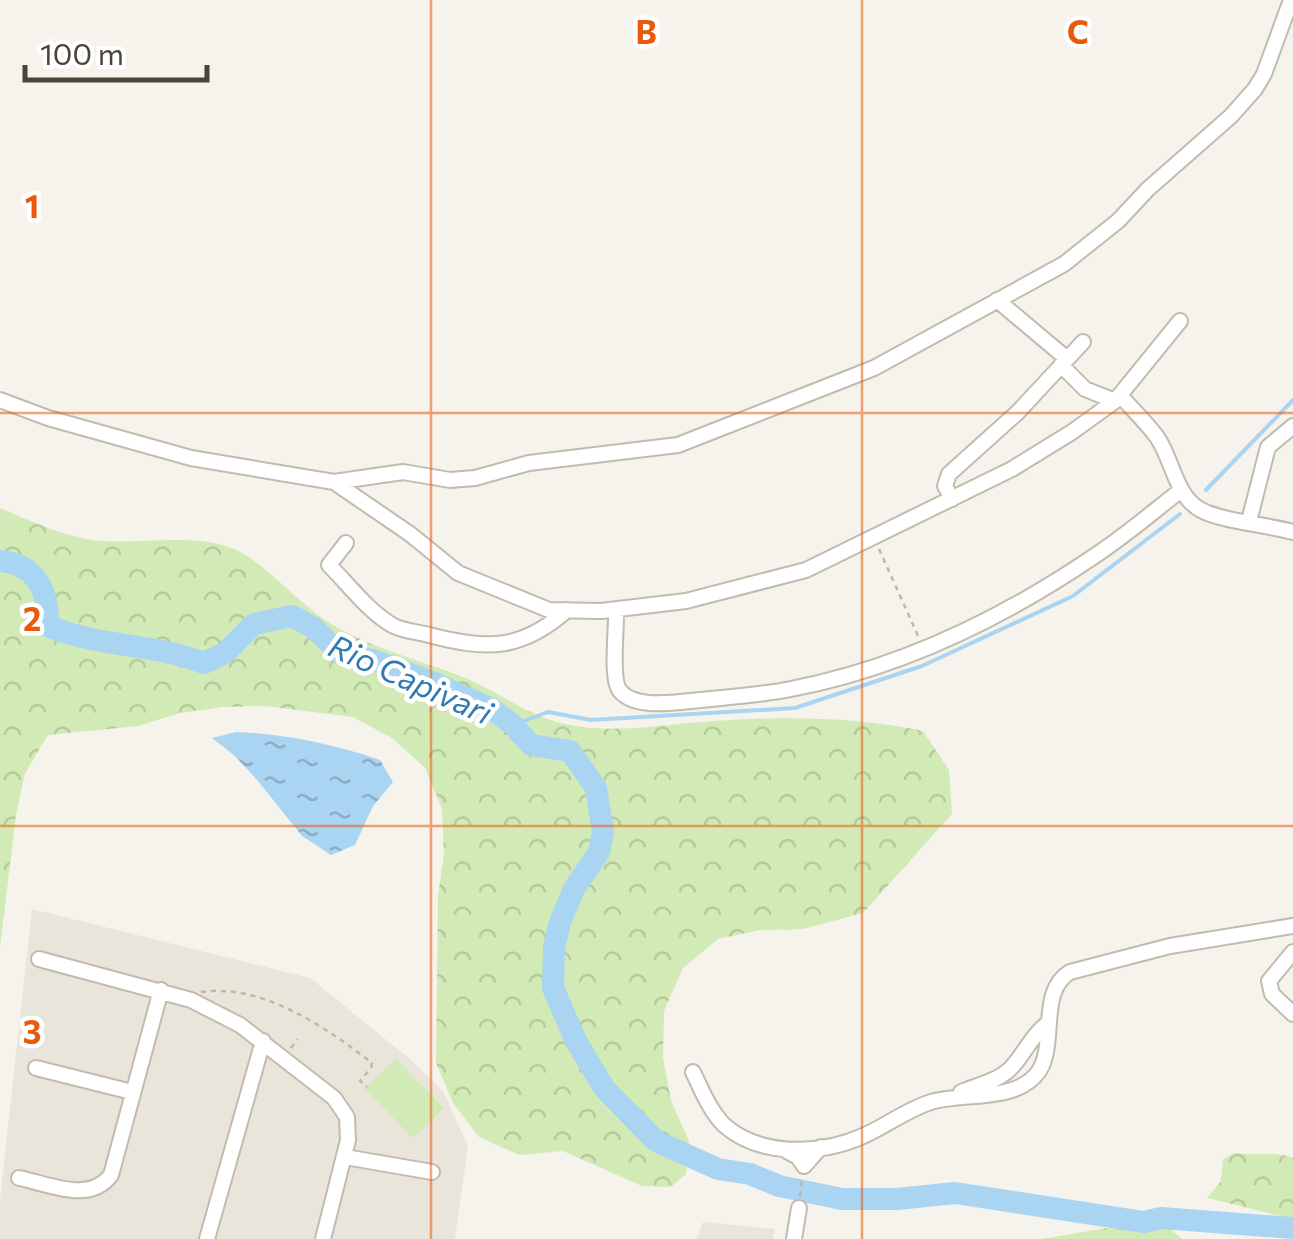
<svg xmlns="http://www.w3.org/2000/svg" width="1293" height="1239" font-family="Commissioner,sans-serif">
  <defs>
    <pattern id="forest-crowns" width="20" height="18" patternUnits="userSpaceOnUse" patternTransform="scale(2.5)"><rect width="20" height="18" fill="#d2eab5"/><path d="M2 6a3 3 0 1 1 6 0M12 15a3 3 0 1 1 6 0" fill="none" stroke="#b6ca9c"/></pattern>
    <pattern id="water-ripples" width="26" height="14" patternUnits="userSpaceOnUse" patternTransform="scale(2.5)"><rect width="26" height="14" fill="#a9d4f2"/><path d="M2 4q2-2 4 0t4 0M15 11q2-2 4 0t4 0" fill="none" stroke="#8caec5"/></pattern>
  </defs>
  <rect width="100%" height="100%" fill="#f6f3ec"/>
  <path fill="#eae5da" d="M32,909L310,978L411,1060L443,1091L468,1146L455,1239H0V1199Z
    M703,1222L775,1229L773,1239H696Z"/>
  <path fill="url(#forest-crowns)" d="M0,508C28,520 63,536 93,540C137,546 195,531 236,550C263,562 298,602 325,620C367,647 413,658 458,675C493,688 524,714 561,723C609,735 657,725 704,722C776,716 853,716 923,731L949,770L952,814L863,913L803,929L760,930L718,939L683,968L664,1011L663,1058L671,1101L689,1141L686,1174L671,1187L642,1186L563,1151L519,1155L479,1137L453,1103L436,1063L438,896L444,853L442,809L425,768L392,738L353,717L265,706L223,707L180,713L138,726L48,735L25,773L16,815L0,947Z
    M1235,1153C1253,1156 1277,1151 1293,1158V1219L1207,1198L1221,1181L1223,1159Z
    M1159,1219L1182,1239H1042Z"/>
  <path fill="#d2eab5" d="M396,1059L444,1108L413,1138L365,1089Z"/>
  <path fill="url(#water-ripples)" d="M236,732C284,734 333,744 380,760L393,782L373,806L355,845L331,855L302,836L258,781L235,756L212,738Z"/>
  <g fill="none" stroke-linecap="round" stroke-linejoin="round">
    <path stroke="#a9d4f2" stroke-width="4" d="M1206,490L1293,400
      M513,725L548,712L591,720L795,708L922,666L1073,596L1180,514"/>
    <path stroke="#a9d4f2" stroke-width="22" d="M0,561C37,564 49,593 48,626C101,648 153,643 204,663L225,653L254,624L292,616L314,628L339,653L373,660L432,682L492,709L513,725L531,745L570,751L596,788L603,832L599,852L574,889L560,922L554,948L553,988L576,1041L604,1088L656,1141L718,1169L750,1174L779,1186L842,1199H897L955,1193L1144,1222L1161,1218L1293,1228"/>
    <defs>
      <path id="minor" d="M997,300L1066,358
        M1061,365L1085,389L1115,401
        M1120,395C1132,409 1146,422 1157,437C1173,460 1175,496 1201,510C1221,521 1268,525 1293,532
        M0,400L48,418L191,458L334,482L403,472L450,480L475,478L529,463L678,445L874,368L1064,264L1118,221L1148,189L1231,116L1255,89L1264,74L1291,0
        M334,482L410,534L458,573L549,610L601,611L686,601L806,570L1012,469L1072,432L1115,401L1180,321
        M952,499L945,486L949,474L1018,412L1083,342
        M1249,521L1268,447L1293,426
        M346,543L329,565C348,584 368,611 392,625C402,631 418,632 429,635C486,650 521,651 567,610
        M616,609C617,628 610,679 620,691C636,710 678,702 700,700C730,697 761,695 791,689C900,668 1005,617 1096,555C1126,535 1153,512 1181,490
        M1293,952L1269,981L1272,994L1293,1014
        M39,959L191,1000L240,1025L334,1098L347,1117L348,1140L323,1239
        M36,1068L132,1092
        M693,1072C701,1089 710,1111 724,1125C760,1157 821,1155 863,1136C886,1126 906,1110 931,1102C964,1092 1017,1103 1039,1071C1057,1043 1038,991 1070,972L1170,946L1293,926
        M961,1092C978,1085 999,1081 1012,1067C1026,1051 1032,1035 1049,1022
        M787,1151L798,1157L804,1166L821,1147
        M345,1157L432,1172
        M19,1178C50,1184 89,1204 111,1175L161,990
        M207,1239L263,1041
        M794,1239L799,1208"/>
    </defs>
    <use href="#minor" stroke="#c2bbae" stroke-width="18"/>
    <path stroke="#c4b79f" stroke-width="2.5" stroke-dasharray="5 5" stroke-linecap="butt" d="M879,549L919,638
      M201,992C262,983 327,1028 372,1063L371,1068L360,1081L367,1087
      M291,1048L298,1039
      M800,1196L802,1179"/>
    <use href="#minor" stroke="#fff" stroke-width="14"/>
  </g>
  <path fill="none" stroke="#e8590c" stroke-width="2.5" stroke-opacity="0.55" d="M431,0V1239M862,0V1239M0,413H1293M0,826H1293"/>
  <g text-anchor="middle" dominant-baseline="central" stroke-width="9" stroke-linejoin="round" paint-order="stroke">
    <g font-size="32" font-style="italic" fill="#2e7ab2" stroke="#fff">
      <text transform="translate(411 678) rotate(24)">Rio Capivari</text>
    </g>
  </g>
  <g font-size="32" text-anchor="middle" font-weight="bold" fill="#e8590c" stroke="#fff" stroke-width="9" stroke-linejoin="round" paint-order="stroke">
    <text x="646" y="44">B</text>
    <text x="1078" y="44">C</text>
    <text x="32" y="218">1</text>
    <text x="32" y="631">2</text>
    <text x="32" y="1044">3</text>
  </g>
  <path d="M25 65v15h182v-15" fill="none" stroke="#4b4439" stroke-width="5"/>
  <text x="40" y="65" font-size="30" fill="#4b4439" stroke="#ffffff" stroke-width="8" paint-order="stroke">100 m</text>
</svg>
